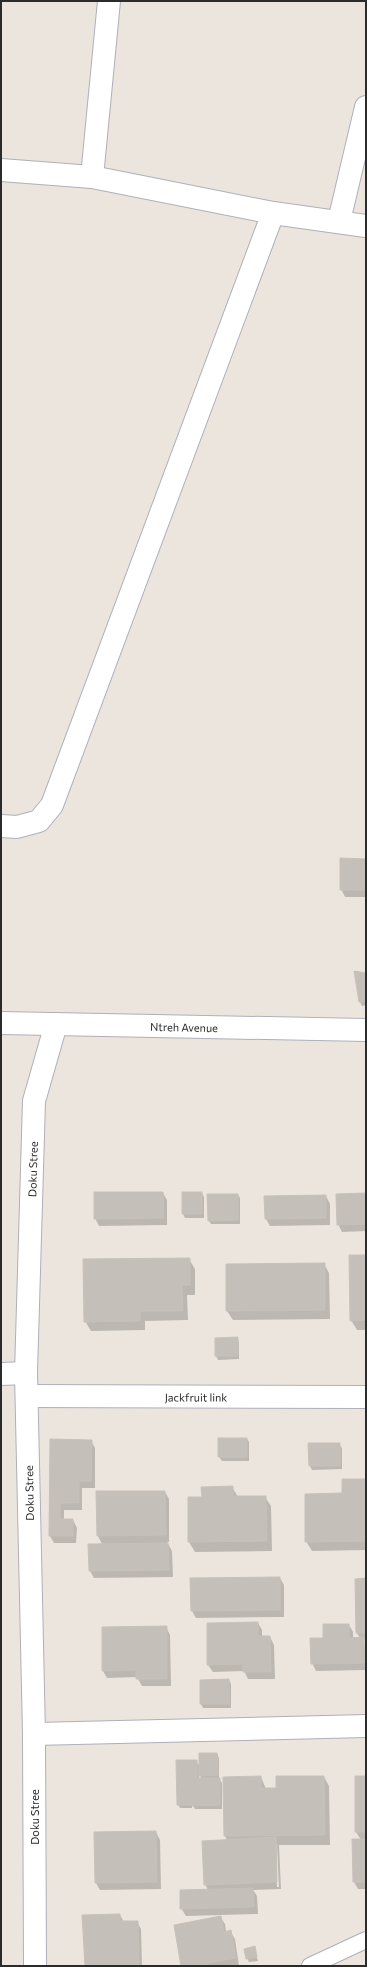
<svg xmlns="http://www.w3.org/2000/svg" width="367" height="1967" font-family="Commissioner,sans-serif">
  <rect width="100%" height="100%" fill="#ebe5de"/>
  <path fill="#0003" fill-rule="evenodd" d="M366,860V897H345L341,889Z
    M366,974V1005L362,1006L360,1002Z
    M163,1193L167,1200V1225L99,1226L95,1218Z
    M183,1193H202L204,1197V1218H185L183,1214Z
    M366,1194V1231L342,1232L338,1224Z
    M238,1195L240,1198V1224H211L209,1221Z
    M326,1196L330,1204V1225L270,1226L266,1219Z
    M366,1256V1330H357L351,1320Z
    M189,1259L195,1269V1295H187L188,1320L145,1321V1330L91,1331L85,1321Z
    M324,1264L329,1273L330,1319L233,1320L227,1311Z
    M237,1338L239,1342V1359L218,1360L216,1356Z
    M219,1439H247L249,1442V1461H222L219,1457Z
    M51,1440L91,1441L95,1448V1488H82V1510H64V1520H73L77,1528L76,1543H54L50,1536Z
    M339,1444L342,1448V1469L312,1470L310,1466Z
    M366,1480V1550L312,1551L306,1541L343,1494Z
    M232,1487L238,1497H265L271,1506L272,1551L195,1552L189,1542V1498H203Z
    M97,1492H165L169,1499V1542H167L172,1551L173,1577L94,1578L90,1571L102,1544L98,1536Z
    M280,1578L284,1585V1617L196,1618L192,1611Z
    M366,1579V1640H364L366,1670L316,1671L312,1663L349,1625L353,1632V1639L360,1638L357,1633Z
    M258,1623L262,1630V1637H270L274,1645L275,1679H248L244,1671L213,1672L208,1665Z
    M166,1627L170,1635L171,1686H142L137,1677L107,1678L103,1671Z
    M229,1680L231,1684V1708H203L201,1704Z
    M217,1754L219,1758V1779L222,1783V1809H195L192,1804V1808H180L178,1804L196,1761L200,1767ZM199,1773L202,1779H199Z
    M261,1777L266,1789H277L324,1777L329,1786L330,1845H279L281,1889L253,1890L257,1896L258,1914L186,1916L181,1908L208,1890L205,1884L227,1840L225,1836L224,1778ZM275,1845H277L279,1887H277Z
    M366,1777V1889H358L354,1882L361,1840L356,1832Z
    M156,1832L160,1840L161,1889L100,1890L96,1883Z
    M120,1915L124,1922H137L141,1929L142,1966H86Z
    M220,1917L225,1924L226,1932L230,1931L235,1939L239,1966H182Z
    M254,1948L258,1961L249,1962L247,1958Z"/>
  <path fill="#c4c0b9" stroke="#c7c1b8" d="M340,858L366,859V890H340Z
    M354,971L366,973V1001L359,1002Z
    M94,1192H163L164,1218L94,1219Z
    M182,1192H202V1214H182Z
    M366,1193V1224L337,1225L336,1194Z
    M207,1194H238V1220L208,1221Z
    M326,1195V1218L265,1219L264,1196Z
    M349,1255H366V1320L350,1321Z
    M190,1258V1285H182L183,1311H140V1321L84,1322L83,1259Z
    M325,1263V1310L226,1311V1264Z
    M238,1337V1356H215V1338Z
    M218,1438H247V1457H218Z
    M50,1439L92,1440L91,1481H79V1503H60V1519H73V1536H49Z
    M308,1443H340V1466H309Z
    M342,1479H366V1541L305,1542V1494L342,1493Z
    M233,1486V1496H266L267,1541L188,1542V1497H202L201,1487Z
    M96,1491H165L166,1535L97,1536Z
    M168,1543L169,1570L89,1571L88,1544Z
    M280,1577V1610L191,1611L190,1578Z
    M366,1578V1633H356L355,1579Z
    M258,1622V1636H270L271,1672H243V1664L207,1665V1623Z
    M323,1624H349V1638L364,1637L365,1663L311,1664L310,1638H323Z
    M167,1626V1679H136V1670L102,1671V1627Z
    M229,1679V1704H200V1680Z
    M199,1753H217L218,1775L199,1776Z
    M176,1760H197V1777H190V1805H177Z
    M261,1776V1788H276V1776H324L325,1835L224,1836L223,1777Z
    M355,1776H366V1832H355Z
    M191,1778H220V1805L191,1806Z
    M156,1831L157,1882L95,1883L94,1832Z
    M276,1837L277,1882L204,1885L202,1841Z
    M352,1839H366V1882H353Z
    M253,1888L254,1907L180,1909V1890Z
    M120,1914V1921H138L139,1966H85L82,1915Z
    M221,1916L224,1932L231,1930L236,1958L208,1963V1966H181L174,1925Z
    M255,1946L257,1957L246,1959L244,1949Z"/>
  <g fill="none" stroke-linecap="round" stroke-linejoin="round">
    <defs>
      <path id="lane" d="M310,1966L366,1940"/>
      <g id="street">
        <path d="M1,170L92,177L273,213L366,226"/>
        <path d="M92,177L109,1"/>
        <path d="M339,221L366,107"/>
        <path d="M1,826L17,827L39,821L52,805L273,213"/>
        <path d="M1,1374L26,1373"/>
        <path id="s1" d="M27,1396L366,1397"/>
        <path d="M34,1734L366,1726"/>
        <path id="s2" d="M35,1966L34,1734L26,1373L34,1101L56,1024"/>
      </g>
      <g id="secondary">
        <path id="s3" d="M1,1023L366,1030"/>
      </g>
    </defs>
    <use href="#lane" stroke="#aeb0ba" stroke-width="18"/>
    <use href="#street" stroke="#aeb0ba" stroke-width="24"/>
    <use href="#secondary" stroke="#aeb0ba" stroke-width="24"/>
    <use href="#lane" stroke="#fff" stroke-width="16"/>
    <use href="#street" stroke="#fff" stroke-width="22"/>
    <use href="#secondary" stroke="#fff" stroke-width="22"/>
  </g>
  <g text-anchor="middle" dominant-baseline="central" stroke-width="3.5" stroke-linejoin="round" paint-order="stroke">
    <g font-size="11" fill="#2b2b2b" stroke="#fff">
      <text stroke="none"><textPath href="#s3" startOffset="183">Ntreh Avenue</textPath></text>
      <text stroke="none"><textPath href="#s2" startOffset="797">Doku Stree</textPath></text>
      <text stroke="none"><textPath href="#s1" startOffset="169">Jackfruit link</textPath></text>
      <text transform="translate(29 1493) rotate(-91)">Doku Stree</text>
      <text transform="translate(34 1817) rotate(-90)">Doku Stree</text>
    </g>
  </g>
  <rect width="367" height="1967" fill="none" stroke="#2b2b2b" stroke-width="4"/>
</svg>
